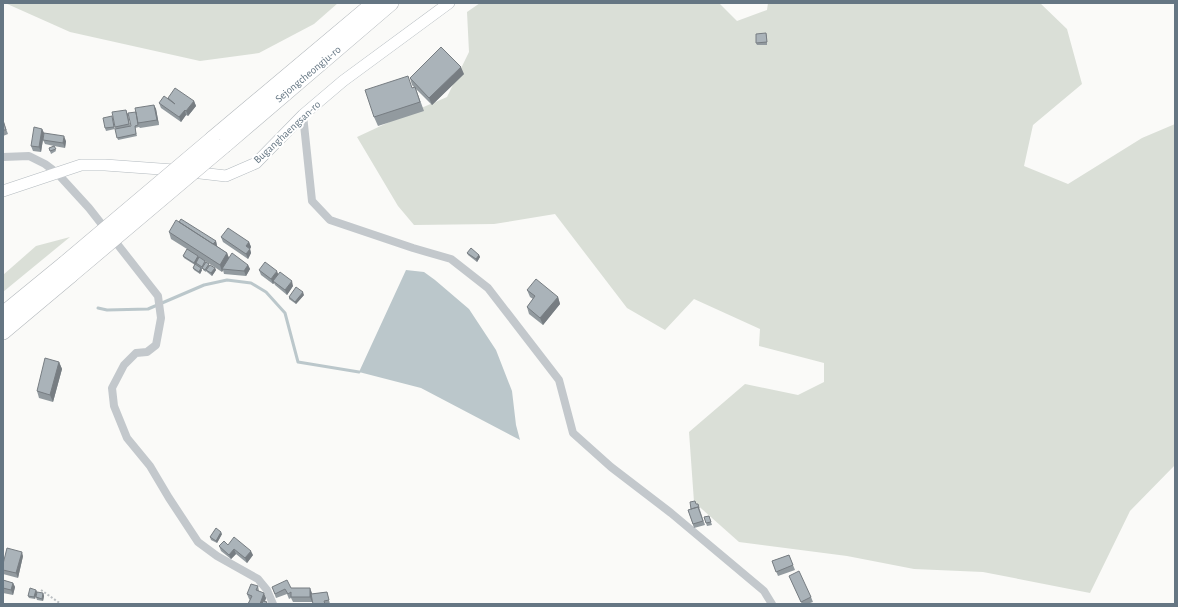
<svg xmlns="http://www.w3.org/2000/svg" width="1178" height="607" font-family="'Alegreya Sans',sans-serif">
  <rect width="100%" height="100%" fill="#fafaf8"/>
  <path fill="#dadfd7" d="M5,3H338L314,24L259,53L200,61L70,32Z
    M480,3H719L737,21L767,10L768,3H1040L1067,29L1082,84L1033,125L1024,166L1068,184L1142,138L1175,124V465L1130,511L1090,593L983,572L914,569L847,556L739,542L694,502L689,432L745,384L798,395L824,382V363L759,346L760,329L694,299L665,330L627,308L555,214L494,224L414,225L398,206L357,137L400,117L447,97L469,52L467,12Z
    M70,237L3,292V275L36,246Z"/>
  <path fill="#bbc7cb" d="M406,270L424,272L435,280L469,309L496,350L512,391L516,425L520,440L421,388L359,372Z"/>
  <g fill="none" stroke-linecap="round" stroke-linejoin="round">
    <path stroke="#bbc7cb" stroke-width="3" d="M98,308L107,310L148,309L204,285L227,280L251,283L266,292L285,313L298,362L359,372"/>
    <defs>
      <path id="secondary" d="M3,191L81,165H105L174,170L226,176L256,163L303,115L343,81L449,3"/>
      <path id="highway" d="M212,139L374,3
        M225,145L391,3
        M3,314L64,264
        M3,332L71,275"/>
    </defs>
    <use href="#secondary" stroke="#b3babf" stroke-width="12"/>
    <use href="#highway" stroke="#b4b9bd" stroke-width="16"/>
    <path stroke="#bbbfc2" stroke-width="2" stroke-dasharray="2 2" stroke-linecap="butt" d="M41,590L61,604"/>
    <path stroke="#c3c8cc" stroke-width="8" d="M303,115L312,201L330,220L413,248L451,259L488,288L559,380L573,433L611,467L671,513L764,591L772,604
      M3,157L29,156L45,164L57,173L89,208L158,296L161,318L156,345L147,352L136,353L124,365L112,388L114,406L127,438L150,466L169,498L198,542L217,556L258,579L267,590L273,604"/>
    <use href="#secondary" stroke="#fff" stroke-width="11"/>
    <use href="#highway" stroke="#fff" stroke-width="15"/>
    <defs>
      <path id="highway-bridge" d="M64,264L212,139
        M71,275L225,145"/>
    </defs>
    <use href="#highway-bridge" stroke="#b4b9bd" stroke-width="16" stroke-linecap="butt"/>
    <use href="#highway-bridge" stroke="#fff" stroke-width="15"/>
  </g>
  <path fill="#929a9f" d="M766,33L767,36V45H757L756,43Z
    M464,74L432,105L416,89L424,111L378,126L374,117L412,88L414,87L412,85L410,78Z
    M168,98L194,101L196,106L188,116L186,115L181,122L161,108L159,103L168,99Z
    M154,105L156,109L159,125L140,128L139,127L135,128L137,136L118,140L115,127L126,110L128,115L130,126H131L136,112Z
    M113,119L115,129L106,131L105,128Z
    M3,120L8,134L3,136Z
    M42,129L44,133L41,152L33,151L31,146Z
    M43,140L66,141L65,148L54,146L56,151L51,154L49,148L54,146L45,144Z
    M169,232L216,241L217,246L227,253L229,259L248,265L250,269L246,276L224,274L223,270L222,272L199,257V258L205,261L209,265L215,268L216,270L212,276L207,272V271L206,272L203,270V269H201L202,270L200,274L194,270L193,268L195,265L184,258L183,256L187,249L171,239Z
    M221,237L249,242L251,247L250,249L251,253L248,259L223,242Z
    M467,253L479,255L480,257L477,262L468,255Z
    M259,270L278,274L293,286L287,295L275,285L274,283L273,284L261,275Z
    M527,290L558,297L560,304L543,325L529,314L527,307L533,299L530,297Z
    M304,295L296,304L289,299V297Z
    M59,362L62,369L53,402L39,398L37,391Z
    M696,504H698L705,525L694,528L688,510L691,509Z
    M709,516L712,525L707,526L704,517Z
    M222,534L217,543L211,540L210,537Z
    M228,545L253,555L247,563L236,554L231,559L221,551L219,546Z
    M789,555L795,570L778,576L772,561Z
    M23,556L18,578L3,574V564Z
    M789,576L811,597L813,602L807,604H802Z
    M3,580L13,583L15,587L13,595L3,593Z
    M258,586L259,591L266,598L265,601L267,602V604H248L250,600L249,599L247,594Z
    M272,587L291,588L312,593V594L327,592L330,604H313L312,597V602H293L291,598L289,599L287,594L276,598Z
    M36,590L37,592L35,599L29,598L28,596Z
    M43,593L44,596L43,601L37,600L36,597Z"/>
  <path fill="#777d82" d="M461,67L464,74L432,105L429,98Z
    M194,101L196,106L188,116L186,111Z
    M154,105L156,109L159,125L157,120Z
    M126,110L128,115L130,129L129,124Z
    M185,110L186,115L181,122L179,117Z
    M42,129L44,133L41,152L39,147Z
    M64,136L66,141L65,148L63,143Z
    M216,241L217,246L214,250L213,245Z
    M249,242L251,247L250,249L251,253L248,259L246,254V246Z
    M227,253L230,260L222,269L223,270L222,272L220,265Z
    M479,255L480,257L477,262L476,259Z
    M198,256L199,258L195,265L194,263Z
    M248,265L250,269L246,276L244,271Z
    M201,268L202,270L200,274L199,272Z
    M215,268L216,270L212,276L211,273Z
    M277,271L279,276L273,281L274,283L273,284L271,279Z
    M292,281L293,286L287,295L285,290Z
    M303,292L304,295L296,304L295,302Z
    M558,297L560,304L543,325L540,318Z
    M59,362L62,369L53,402L50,395Z
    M221,532L222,534L217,543L216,541Z
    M234,549L236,554L231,559L229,555Z
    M251,551L253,555L247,563L245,558Z
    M22,552L23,556L18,578L16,573Z
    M13,583L15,587L13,595L11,590Z
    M310,588L312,593V602L310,597Z
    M36,590L37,592L35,599L34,597Z
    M43,593L44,596L43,601L42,599Z
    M264,593L266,598L264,604H260Z"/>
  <path fill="#aab3b9" stroke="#777d82" d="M766,33L767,42L756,43V34Z
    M441,47L461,67L429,98L410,78Z
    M408,76L412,88L415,87L420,102L374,117L365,90Z
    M175,88L194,101L186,111L185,110L179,117L159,103L164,96L175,104L168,98Z
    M154,105L157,120L138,123L135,108Z
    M126,110L129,124L115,127L112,112Z
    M136,112L138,125L135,126L136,134L117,138L115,129L131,126L128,113Z
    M112,116L114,127L105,128L103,118Z
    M3,120L6,130H3Z
    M34,127L42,129L39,147L31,146Z
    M44,133L64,136L63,143L43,140Z
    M54,146L56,149L50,151L49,148Z
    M181,219L216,241L213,244L179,222Z
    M176,220L227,253L220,265L169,232Z
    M228,228L249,242L246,246L250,249L246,254L221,237Z
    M471,248L479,255L476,259L467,253Z
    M187,249L198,256L194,263L183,256Z
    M232,253L248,265L244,271L222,269Z
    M199,257L205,261L202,267L196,263Z
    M206,262L209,264L205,270L202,268Z
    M265,262L277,271L271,279L259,270Z
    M195,264L201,268L199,272L193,268Z
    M210,265L215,268L211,273L206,270Z
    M280,272L292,281L285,290L273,281Z
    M536,279L558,297L540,318L527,307L535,296L527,290Z
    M296,287L303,292L295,302L289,297Z
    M45,358L59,362L50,395L37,391Z
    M695,501L696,504H698L699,508L698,507L691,509L690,502Z
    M698,507L703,521L693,524L688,510Z
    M709,516L711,522L706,523L704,517Z
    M216,528L221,532L216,541L210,537Z
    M234,537L251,551L245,558L234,549L229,555L219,546L224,541L228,545Z
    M7,548L22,552L16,573L3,570V564Z
    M789,555L793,565L776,572L772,561Z
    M799,571L811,597L801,602L789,576Z
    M3,580L13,583L11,590L3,588Z
    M287,580L291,588H310V597H291V592L288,594L285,589L275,594L272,587Z
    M251,584L258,586L256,590L264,593L260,604H248L252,596L247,594Z
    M30,588L36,590L34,597L28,596Z
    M37,592L43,593L42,599L36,597Z
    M327,592L329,600L324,601L325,604H313L311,594Z
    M263,601L267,602L266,604H262Z"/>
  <g text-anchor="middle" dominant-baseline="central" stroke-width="4" stroke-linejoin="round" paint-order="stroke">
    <g font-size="11" fill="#657683" stroke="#fff">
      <text transform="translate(308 74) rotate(-40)">Sejongcheongju-ro</text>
      <text transform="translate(287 132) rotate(-43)">Buganghaengsan-ro</text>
    </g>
  </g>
  <rect width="1178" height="607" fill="none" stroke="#657683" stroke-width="8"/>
</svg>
